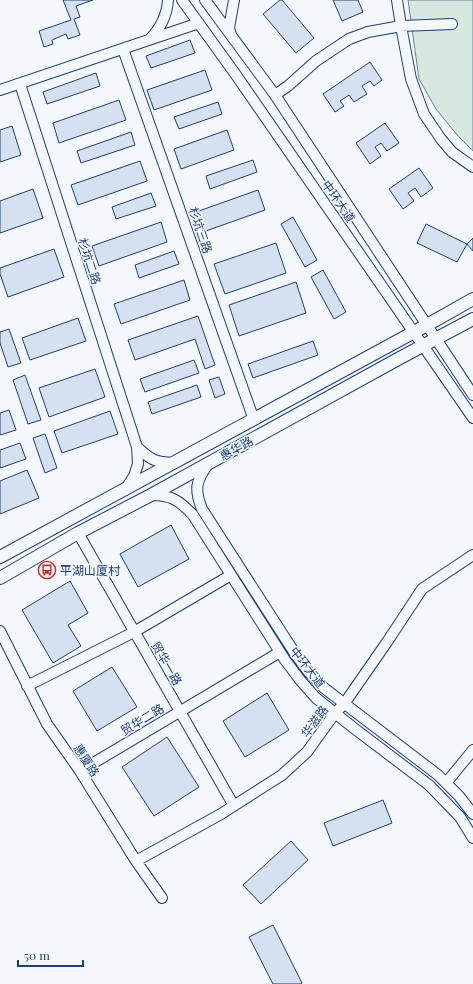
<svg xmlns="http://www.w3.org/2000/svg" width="473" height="984" font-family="'Playfair Display','Noto Sans SC',serif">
  <rect width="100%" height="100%" fill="#f4f7fb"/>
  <path fill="#d7e8df" stroke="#687fa3" d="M408,0H473V151L458,136L436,109L419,79Z"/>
  <path fill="#d5e0f0" stroke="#1d3f73" d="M63,0H93L76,6L80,17L74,19L80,35L68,39L66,34L52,40L53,44L44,47L39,31L71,20Z
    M280,0H282L314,38L296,53L263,14Z
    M333,0H358L363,12L342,21Z
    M190,40L195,53L151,68L146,56Z
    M370,62L382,80L374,86L370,81L362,86L367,94L354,102L349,95L340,101L344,106L335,112L323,94Z
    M205,70L212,90L154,110L147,90Z
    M96,73L100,86L47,104L43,92Z
    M119,100L126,120L59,143L53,123Z
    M218,102L222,114L179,129L174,117Z
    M385,123L399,143L387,151L381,143L375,147L381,156L370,164L356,143Z
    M12,126L21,155L0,162V130Z
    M227,130L234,150L181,169L174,149Z
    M131,132L135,145L81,163L77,151Z
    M253,160L257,172L210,189L206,176Z
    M140,161L147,181L78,205L71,185Z
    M419,168L433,188L421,197L415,188L408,193L414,201L403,209L389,189Z
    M33,189L43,218L0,233V201Z
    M258,190L265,210L203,232L196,212Z
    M151,193L156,206L116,219L112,207Z
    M293,217L317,260L305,267L281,224Z
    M161,222L167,242L99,266L92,246Z
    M426,224L467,244L457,262L417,243Z
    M473,238V251L467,244Z
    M276,243L286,273L225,294L214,264Z
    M54,249L64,277L8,297L0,274V268Z
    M174,251L179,264L139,278L135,265Z
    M323,270L346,312L334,319L311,277Z
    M184,280L190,300L121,324L114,304Z
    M296,282L306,313L239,336L229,305Z
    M198,316L215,365L205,369L195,339L135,360L128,340Z
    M78,318L86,341L30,360L22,338Z
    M9,329L21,363L8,367L0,343V332Z
    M313,341L318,355L253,378L248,364Z
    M194,360L199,373L145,392L140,379Z
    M95,369L105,397L49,417L39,388Z
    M25,375L41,420L28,424L13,380Z
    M219,377L225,394L215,398L209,380Z
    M197,385L201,397L152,414L148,402Z
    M9,410L16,430L0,435V413Z
    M110,411L118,434L62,453L54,431Z
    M45,434L57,468L45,473L33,438Z
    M20,443L26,459L0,468V450Z
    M27,470L39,498L0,514V481Z
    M171,525L189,559L138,587L120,554Z
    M70,581L88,613L68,625L81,646L53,663L22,610Z
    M112,667L137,707L97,731L73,691Z
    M267,693L289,730L245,757L223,721Z
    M167,737L199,787L154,816L122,767Z
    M383,800L392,823L333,846L324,823Z
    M291,841L308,860L261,904L243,885Z
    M273,925L302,983L301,984H273L249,937Z"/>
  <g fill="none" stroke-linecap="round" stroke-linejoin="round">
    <defs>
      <path id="minor" d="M182,0L236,75L473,418
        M205,0L275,95L473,395
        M397,0L401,26L411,79L424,114L441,139L452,152L473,167
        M231,35L229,28L234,0
        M149,40C160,29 167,16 168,0
        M123,49L254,420
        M20,84L137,447L138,464L134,476L125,490
        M0,90L199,23
        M275,95L288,86L316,61L349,39L368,32L401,26L452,24
        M137,447C151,460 154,462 174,463
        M208,464C196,481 194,489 202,509L296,655L308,671L324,688L438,775L459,796L473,814
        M151,495C171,495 179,500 193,515L285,660L300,680L316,698L355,729L429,785L460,817L473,838
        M78,533L234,806
        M0,631L47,724L80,771L136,861L162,898
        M27,686L134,632L231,575
        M80,771L280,652
        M446,783L473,750
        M136,861L221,814L282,775L307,752L335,713L344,704L387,642L422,589L473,555"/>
      <path id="major" d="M0,557L427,325L473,299
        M0,578L78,533L151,495L398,359L473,319"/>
    </defs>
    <use href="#minor" stroke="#1d3f73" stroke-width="12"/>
    <use href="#major" stroke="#1d3f73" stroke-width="14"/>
    <use href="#minor" stroke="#f4f7fb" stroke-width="10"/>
    <use href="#major" stroke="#f4f7fb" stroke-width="12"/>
  </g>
  <defs>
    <symbol id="bus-ring" viewBox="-11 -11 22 22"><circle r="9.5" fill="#f4f7fb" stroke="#c62828" stroke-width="1.5"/><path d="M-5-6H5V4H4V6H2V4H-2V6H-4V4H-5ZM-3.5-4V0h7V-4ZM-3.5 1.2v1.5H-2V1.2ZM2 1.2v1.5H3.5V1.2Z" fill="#c62828"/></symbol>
  </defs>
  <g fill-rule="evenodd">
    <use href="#bus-ring" x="37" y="560" width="20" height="20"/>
  </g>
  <g text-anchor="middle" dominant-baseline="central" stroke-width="3" stroke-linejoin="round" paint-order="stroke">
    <g font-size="12" fill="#1d3f73" stroke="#f4f7fb">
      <text transform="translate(339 201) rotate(55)">中环大道</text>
      <text transform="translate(201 230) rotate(71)">杉坑三路</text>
      <text transform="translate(90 261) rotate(72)">杉坑二路</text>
      <text transform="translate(236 448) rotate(-29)">惠华路</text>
      <text transform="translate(167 663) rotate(60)">贸华一路</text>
      <text transform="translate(308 667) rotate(52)">中环大道</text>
      <text transform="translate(142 719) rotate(-31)">贸华二路</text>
      <text transform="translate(314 721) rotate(-53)">华滋路</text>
      <text transform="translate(87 760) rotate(57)">惠厦路</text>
    </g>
    <g font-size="12" fill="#1d3f73" stroke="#f4f7fb" text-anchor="start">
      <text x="60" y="570">平湖山厦村</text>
    </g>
  </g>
  <path d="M18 960v6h65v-6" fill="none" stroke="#1d3f73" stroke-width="2"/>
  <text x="24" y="960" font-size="12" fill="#1d3f73" stroke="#f4f7fb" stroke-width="3" paint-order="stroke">50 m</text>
</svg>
